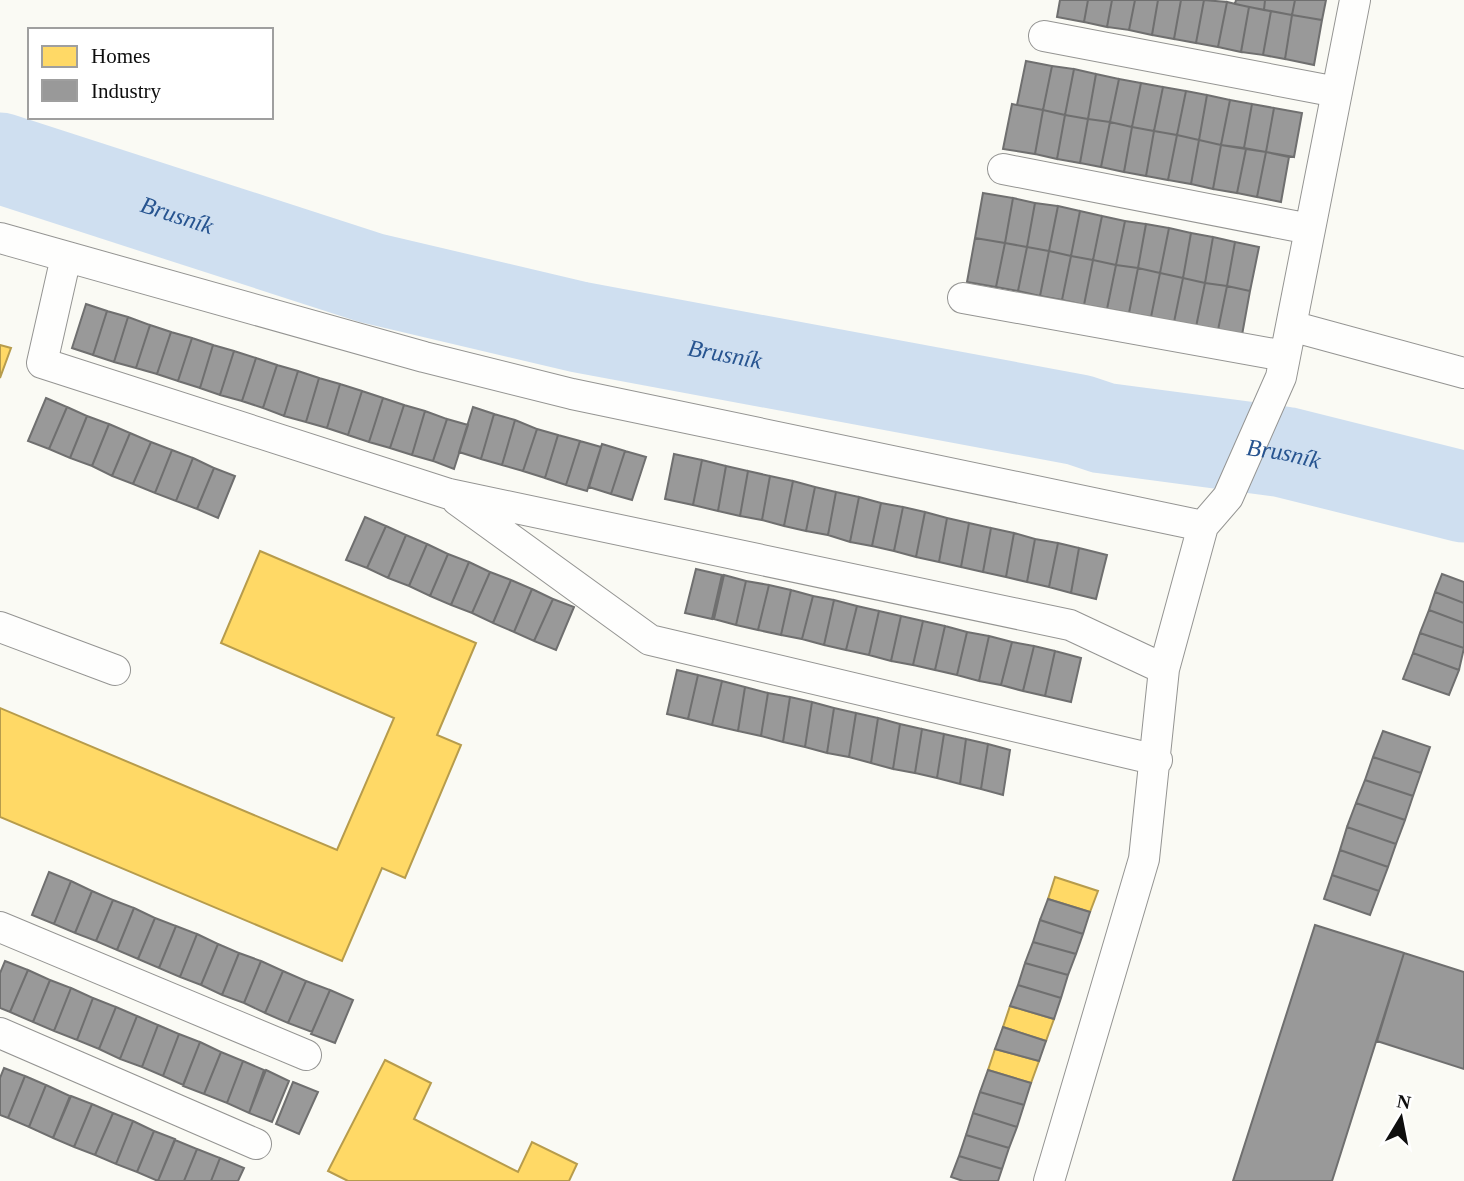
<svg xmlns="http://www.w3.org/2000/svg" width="1464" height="1181" font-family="'Times New Roman',serif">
  <rect width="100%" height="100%" fill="#fafaf4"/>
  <path fill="#ffd966" stroke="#b79c4c" stroke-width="2" d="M0,345L11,348L0,378Z
    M260,551L476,643L437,735L461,745L405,878L382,868L342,961L0,817V708L337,850L394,718L221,643Z
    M1055,877L1098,891L1090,912L1048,899Z
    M1010,1006L1054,1019L1046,1041L1003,1027Z
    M995,1049L1039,1061L1031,1083L988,1070Z
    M385,1060L431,1083L414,1119L518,1172L532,1142L577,1164L569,1181H348L328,1171Z"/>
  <path fill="#999" stroke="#6f6f6f" stroke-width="2" d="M1060,0H1088L1084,22L1057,17Z
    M1088,0H1112L1107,27L1084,22Z
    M1112,0H1135L1129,30L1107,27Z
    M1135,0H1158L1152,35L1129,30Z
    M1158,0H1181L1174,39L1152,35Z
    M1181,0H1204L1196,43L1174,39Z
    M1204,0L1227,2L1218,47L1196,43Z
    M1236,0H1265L1264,10L1235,4Z
    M1265,0H1295L1292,15L1264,10Z
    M1295,0H1326L1322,20L1292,15Z
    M1227,2L1249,7L1241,52L1218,47Z
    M1249,7L1271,11L1263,55L1241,52Z
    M1271,11L1292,15L1285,59L1263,55Z
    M1292,15L1322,20L1314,65L1285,59Z
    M1026,61L1052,66L1043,110L1017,105Z
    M1052,66L1074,69L1065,115L1043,110Z
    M1074,69L1096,74L1088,119L1065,115Z
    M1096,74L1119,79L1110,122L1088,119Z
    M1119,79L1141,83L1132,127L1110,122Z
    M1141,83L1163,87L1154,131L1132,127Z
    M1163,87L1186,91L1177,135L1154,131Z
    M1186,91L1207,95L1199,140L1177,135Z
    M1207,95L1230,100L1221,145L1199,140Z
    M1230,100L1252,104L1244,148L1221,145Z
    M1012,104L1043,110L1035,154L1003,149Z
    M1252,104L1274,108L1266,152L1244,148Z
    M1274,108L1302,113L1294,157L1266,152Z
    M1043,110L1065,115L1057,159L1035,154Z
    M1065,115L1088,119L1080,163L1057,159Z
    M1088,119L1110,122L1101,167L1080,163Z
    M1110,122L1132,127L1124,172L1101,167Z
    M1132,127L1154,131L1146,176L1124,172Z
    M1154,131L1177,135L1168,180L1146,176Z
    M1177,135L1199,140L1191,184L1168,180Z
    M1199,140L1221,145L1213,189L1191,184Z
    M1221,145L1246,149L1237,193L1213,189Z
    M1246,149L1266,152L1257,197L1237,193Z
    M1266,152L1289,157L1281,202L1257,197Z
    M983,193L1013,198L1005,243L975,238Z
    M1013,198L1035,203L1027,247L1005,243Z
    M1035,203L1058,206L1049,251L1027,247Z
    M1058,206L1080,211L1071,256L1049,251Z
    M1080,211L1102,216L1093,260L1071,256Z
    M1102,216L1125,221L1116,265L1093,260Z
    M1125,221L1146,224L1138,268L1116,265Z
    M1146,224L1169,228L1160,273L1138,268Z
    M1169,228L1191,233L1183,278L1160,273Z
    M1191,233L1213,237L1205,283L1183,278Z
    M1213,237L1235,242L1227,286L1205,283Z
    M975,238L1005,243L996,287L967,282Z
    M1235,242L1259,247L1250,291L1227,286Z
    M1005,243L1027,247L1018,291L996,287Z
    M1027,247L1049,251L1040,296L1018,291Z
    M1049,251L1071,256L1062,300L1040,296Z
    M1071,256L1093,260L1084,305L1062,300Z
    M1093,260L1116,265L1107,309L1084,305Z
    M1116,265L1138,268L1129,313L1107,309Z
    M1138,268L1160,273L1151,317L1129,313Z
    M1160,273L1183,278L1174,322L1151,317Z
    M1183,278L1205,283L1196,327L1174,322Z
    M1205,283L1227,286L1218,330L1196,327Z
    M1227,286L1250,291L1242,335L1218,330Z
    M86,304L107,311L93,355L72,348Z
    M107,311L128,317L114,362L93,355Z
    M128,317L150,325L136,368L114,362Z
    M150,325L171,332L157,374L136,368Z
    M171,332L192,338L178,381L157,374Z
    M192,338L213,345L200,388L178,381Z
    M213,345L234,351L220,395L200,388Z
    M234,351L256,358L242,401L220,395Z
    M256,358L277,365L263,408L242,401Z
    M277,365L298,371L284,416L263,408Z
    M298,371L319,378L306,422L284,416Z
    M319,378L340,384L327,428L306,422Z
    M340,384L362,391L348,435L327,428Z
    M362,391L383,398L369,442L348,435Z
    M46,398L67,407L49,449L28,441Z
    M383,398L404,405L390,448L369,442Z
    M404,405L425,411L412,455L390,448Z
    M67,407L87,416L70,458L49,449Z
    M473,407L494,414L481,459L459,452Z
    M425,411L447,419L433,461L412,455Z
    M494,414L515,420L502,465L481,459Z
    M87,416L109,424L92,466L70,458Z
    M447,419L468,425L454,469L433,461Z
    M515,420L537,429L523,471L502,465Z
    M109,424L130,433L112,476L92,466Z
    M537,429L558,435L545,478L523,471Z
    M130,433L151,442L133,484L112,476Z
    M558,435L580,441L566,485L545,478Z
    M580,441L601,447L587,491L566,485Z
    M151,442L172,450L155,493L133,484Z
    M602,444L625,451L611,494L589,487Z
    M172,450L193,458L176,501L155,493Z
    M625,451L646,457L632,500L611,494Z
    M674,454L702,460L693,505L665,499Z
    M193,458L214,468L197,509L176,501Z
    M702,460L726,466L718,511L693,505Z
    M726,466L748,471L740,516L718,511Z
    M214,468L235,476L218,518L197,509Z
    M748,471L770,476L762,520L740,516Z
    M770,476L793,481L784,526L762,520Z
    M793,481L815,487L806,531L784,526Z
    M815,487L836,492L828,535L806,531Z
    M836,492L859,497L850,542L828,535Z
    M859,497L881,503L872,546L850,542Z
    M881,503L903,507L894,551L872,546Z
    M903,507L925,512L916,557L894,551Z
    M925,512L947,518L939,562L916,557Z
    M365,517L386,526L367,568L346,560Z
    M947,518L969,523L961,567L939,562Z
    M969,523L991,528L983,572L961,567Z
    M386,526L406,535L388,578L367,568Z
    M991,528L1014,533L1006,577L983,572Z
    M1014,533L1035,539L1027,582L1006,577Z
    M406,535L427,544L409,586L388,578Z
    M1035,539L1058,543L1049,587L1027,582Z
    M1058,543L1079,548L1071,593L1049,587Z
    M427,544L448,554L430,596L409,586Z
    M1079,548L1107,555L1096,599L1071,593Z
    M448,554L469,562L451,605L430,596Z
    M469,562L490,572L472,613L451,605Z
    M696,569L722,575L712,619L685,613Z
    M490,572L511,580L493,623L472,613Z
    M1442,574L1464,582V603L1435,592Z
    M724,575L746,581L736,625L714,619Z
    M511,580L532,589L514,632L493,623Z
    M746,581L769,585L758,630L736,625Z
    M769,585L791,590L781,635L758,630Z
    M532,589L553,599L534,641L514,632Z
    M791,590L813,596L802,639L781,635Z
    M1435,592L1464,603V623L1429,610Z
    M813,596L834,600L824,645L802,639Z
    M553,599L574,607L556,650L534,641Z
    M834,600L857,606L846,650L824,645Z
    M857,606L879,611L869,655L846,650Z
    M1429,610L1464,623V648L1420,633Z
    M879,611L901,616L891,661L869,655Z
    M901,616L923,621L913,665L891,661Z
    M923,621L945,626L935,670L913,665Z
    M945,626L967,632L957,675L935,670Z
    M967,632L989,636L979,681L957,675Z
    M1420,633L1464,648L1459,670L1413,653Z
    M989,636L1012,642L1001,685L979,681Z
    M1012,642L1034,646L1023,691L1001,685Z
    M1034,646L1055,651L1045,696L1023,691Z
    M1055,651L1081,658L1071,702L1045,696Z
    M1413,653L1459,670L1449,695L1403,679Z
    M677,670L698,675L688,719L667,714Z
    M698,675L722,681L712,725L688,719Z
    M722,681L745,687L738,731L712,725Z
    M745,687L768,693L761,736L738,731Z
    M768,693L790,697L783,742L761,736Z
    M790,697L812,702L805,747L783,742Z
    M812,702L834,708L827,753L805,747Z
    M834,708L856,713L849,757L827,753Z
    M856,713L878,718L871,763L849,757Z
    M878,718L900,724L893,769L871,763Z
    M900,724L922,729L915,773L893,769Z
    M922,729L944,734L937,778L915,773Z
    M1383,731L1430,747L1421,773L1373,757Z
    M944,734L966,739L960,784L937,778Z
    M966,739L988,744L981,789L960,784Z
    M988,744L1010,750L1003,795L981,789Z
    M1373,757L1421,773L1413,796L1365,780Z
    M1365,780L1413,796L1405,820L1356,803Z
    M1356,803L1405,820L1396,844L1347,827Z
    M1347,827L1396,844L1388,867L1340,850Z
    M1340,850L1388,867L1379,891L1332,875Z
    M49,872L71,881L54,924L32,915Z
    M1332,875L1379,891L1370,915L1324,899Z
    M71,881L92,891L75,933L54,924Z
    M92,891L113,900L96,941L75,933Z
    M1048,899L1090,912L1083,934L1040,920Z
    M113,900L134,908L117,950L96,941Z
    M134,908L155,918L138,959L117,950Z
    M155,918L176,926L159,968L138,959Z
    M1040,920L1083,934L1076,954L1033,942Z
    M1315,925L1404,953L1332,1181H1233Z
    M176,926L197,934L180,977L159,968Z
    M197,934L218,944L201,985L180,977Z
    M1033,942L1076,954L1068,975L1025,963Z
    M218,944L239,953L222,995L201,985Z
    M239,953L261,961L244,1003L222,995Z
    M1404,953L1464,972V1069L1377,1041Z
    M5,961L28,970L10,1012L0,1008V973Z
    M261,961L283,971L265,1013L244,1003Z
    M1025,963L1068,975L1061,998L1018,985Z
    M28,970L50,980L33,1022L10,1012Z
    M283,971L306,981L288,1023L265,1013Z
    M50,980L71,988L54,1031L33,1022Z
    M306,981L330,990L312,1032L288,1023Z
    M1018,985L1061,998L1054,1019L1010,1006Z
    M71,988L93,998L77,1040L54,1031Z
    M330,990L353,1000L335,1043L311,1034Z
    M93,998L116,1007L99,1049L77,1040Z
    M116,1007L137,1016L120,1059L99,1049Z
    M137,1016L158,1025L142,1067L120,1059Z
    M158,1025L179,1034L163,1076L142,1067Z
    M1003,1027L1046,1041L1039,1061L995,1049Z
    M179,1034L200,1042L183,1085L163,1076Z
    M200,1042L221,1052L204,1094L183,1086Z
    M221,1052L243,1061L227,1103L204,1094Z
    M243,1061L264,1070L249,1113L227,1103Z
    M4,1068L25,1076L8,1118L0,1115V1078Z
    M266,1070L289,1081L272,1122L249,1113Z
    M988,1070L1031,1083L1024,1105L980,1092Z
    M25,1076L46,1085L29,1127L8,1118Z
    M293,1082L318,1092L299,1134L276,1124Z
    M46,1085L70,1096L53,1138L29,1127Z
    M980,1092L1024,1105L1017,1127L973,1113Z
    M71,1096L92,1104L74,1147L53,1138Z
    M92,1104L113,1113L95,1155L74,1147Z
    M113,1113L133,1121L116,1164L95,1155Z
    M973,1113L1017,1127L1009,1148L966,1135Z
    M133,1121L154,1131L137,1172L116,1164Z
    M154,1131L175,1139L158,1181L137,1172Z
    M966,1135L1009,1148L1002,1169L959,1156Z
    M175,1140L197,1149L184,1181H158Z
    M197,1149L220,1158L211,1181H184Z
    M959,1156L1002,1169L998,1181H963L951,1177Z
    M220,1158L244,1168L238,1181H211Z"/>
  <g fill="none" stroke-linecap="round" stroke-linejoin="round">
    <path stroke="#cfdff0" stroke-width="91" id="s1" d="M0,158L371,278L579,327L1079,420L1103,428L1284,452L1464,497"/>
    <defs>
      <path id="lane" d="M1044,36L1337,92
        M1003,169L1310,229
        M0,238L424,357L572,394L1203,526
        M66,257L42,363L449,494L1070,625L1164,669
        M963,298L1285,356
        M1291,326L1464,373
        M457,500L650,640L1157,760
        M0,627L115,670
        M0,927L306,1055
        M0,1033L256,1144
        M1049,1181L1144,859L1164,669L1203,526L1228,497L1281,377L1355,0"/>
    </defs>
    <use href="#lane" stroke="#949492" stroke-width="32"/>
    <use href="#lane" stroke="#fefefd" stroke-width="30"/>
  </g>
  <g text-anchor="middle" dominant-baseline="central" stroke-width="7" stroke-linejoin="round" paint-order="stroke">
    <g font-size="24" font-style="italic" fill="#275490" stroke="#fff">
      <text stroke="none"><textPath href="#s1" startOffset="186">Brusník</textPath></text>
      <text stroke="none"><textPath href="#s1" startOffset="752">Brusník</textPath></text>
      <text stroke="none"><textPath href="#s1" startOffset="1320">Brusník</textPath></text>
    </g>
  </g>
  <rect x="28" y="28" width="245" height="91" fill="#ffffff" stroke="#9f9f9f" stroke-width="2"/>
  <rect x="42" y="46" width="35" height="21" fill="#ffd966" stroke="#9f9f9f" stroke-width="2"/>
  <text x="91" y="63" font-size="21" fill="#0e0e0e">Homes</text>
  <rect x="42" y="80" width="35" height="21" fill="#999999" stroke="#9f9f9f" stroke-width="2"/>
  <text x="91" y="98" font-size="21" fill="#0e0e0e">Industry</text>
  <g transform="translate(1401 1118) rotate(10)" stroke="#ffffff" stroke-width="5" paint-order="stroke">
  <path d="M0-5L12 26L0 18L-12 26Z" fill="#0e0e0e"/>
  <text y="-10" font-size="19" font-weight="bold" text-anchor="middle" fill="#0e0e0e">N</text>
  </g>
</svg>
